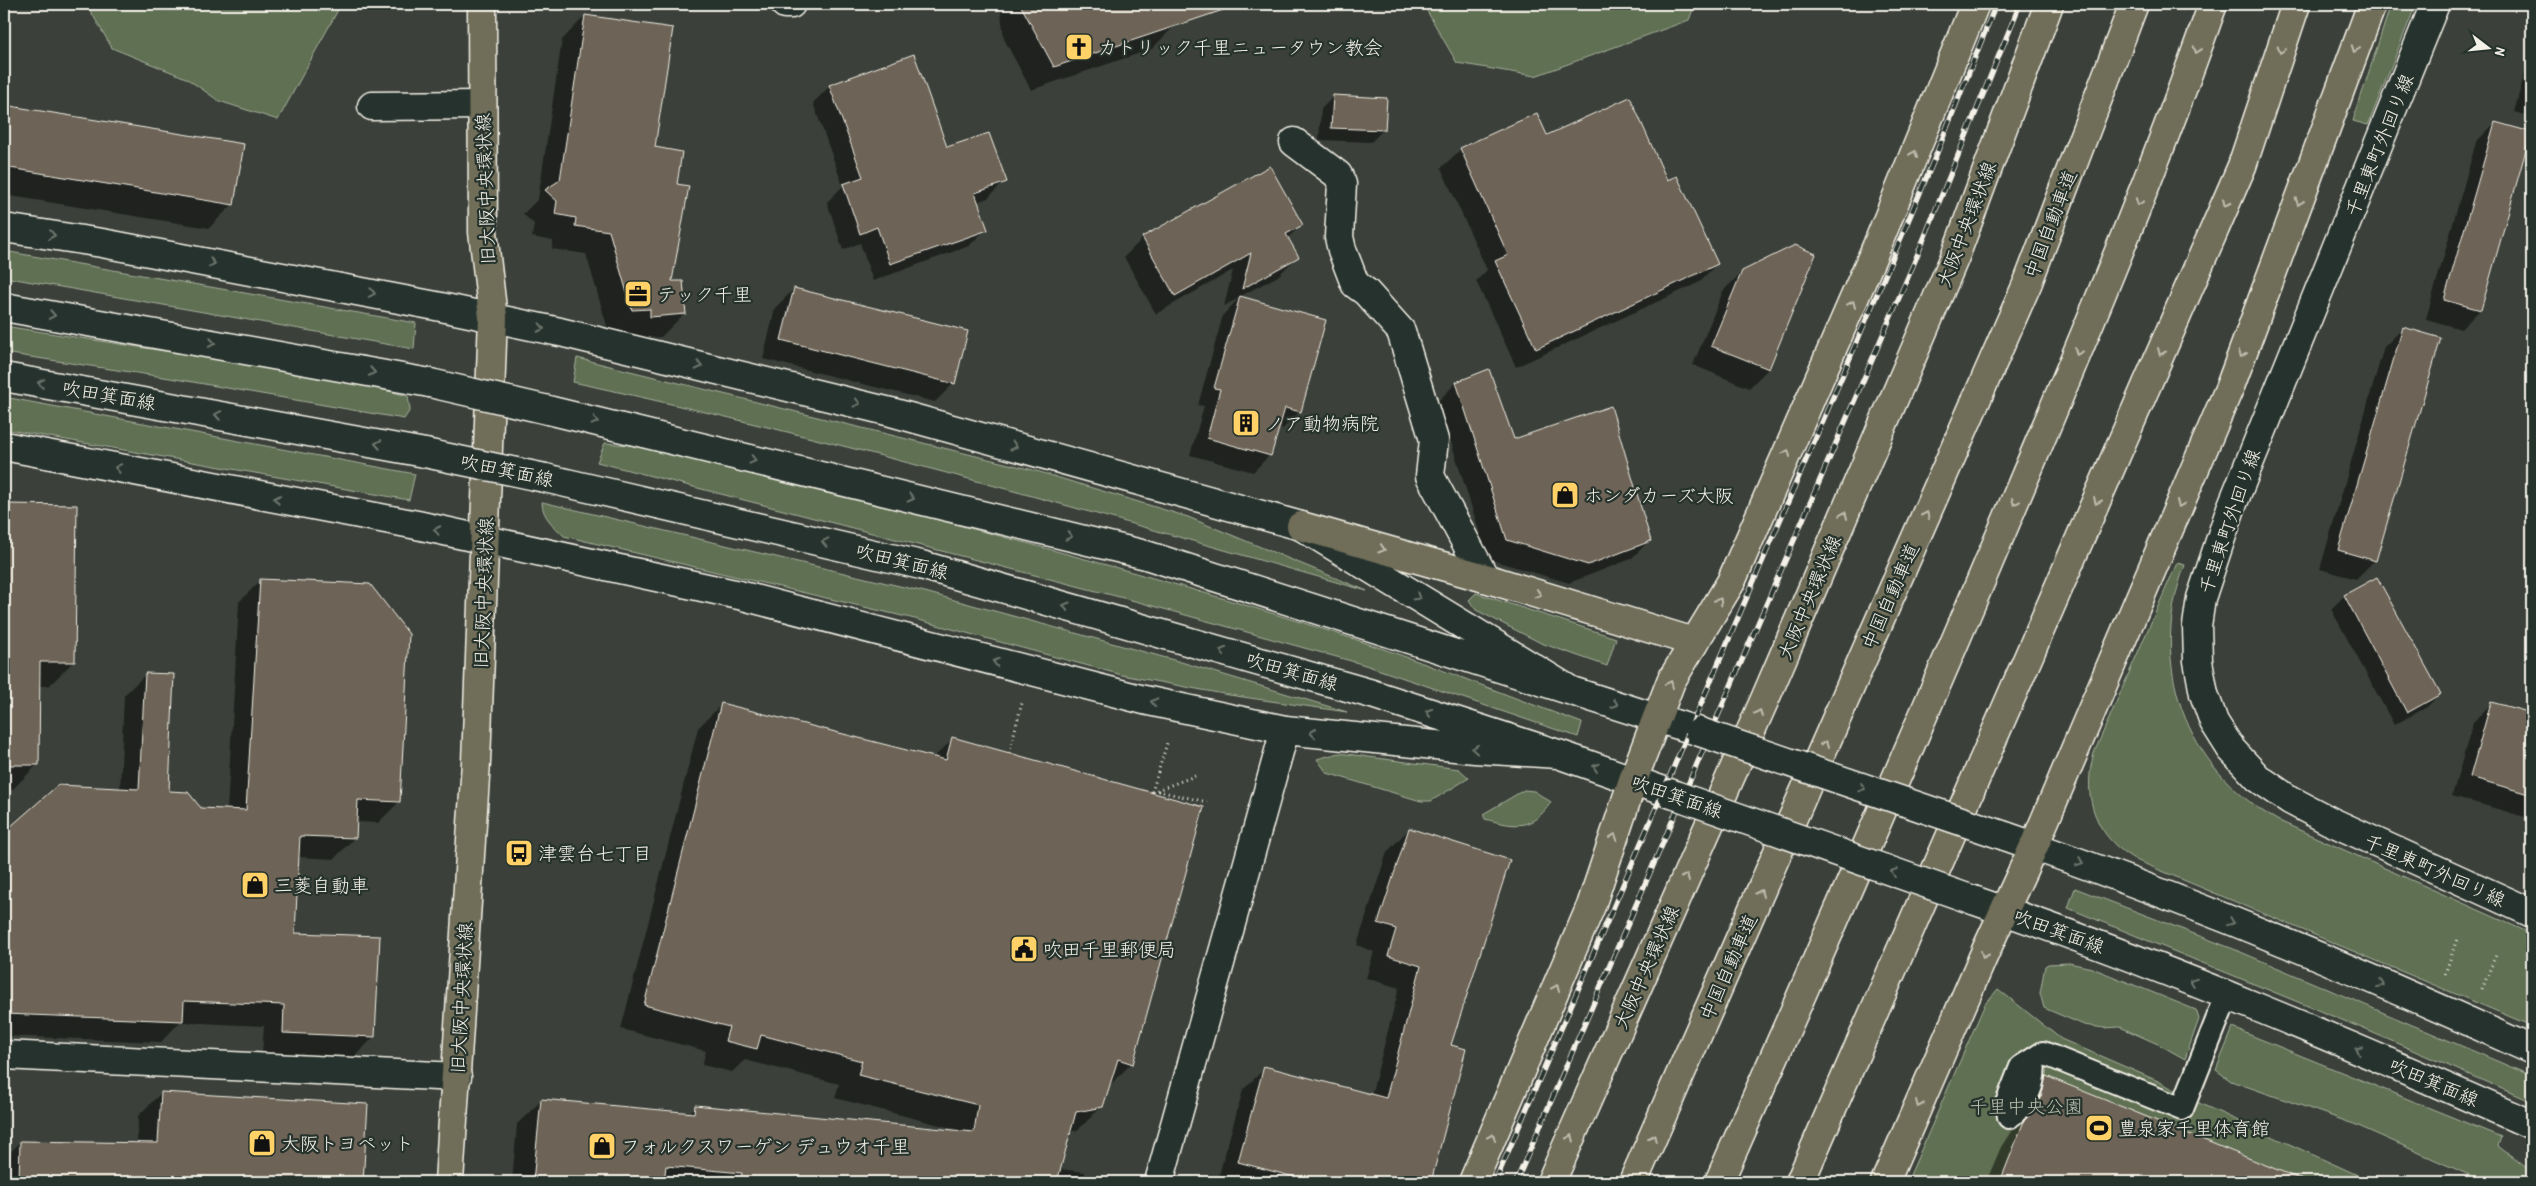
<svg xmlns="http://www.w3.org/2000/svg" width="2536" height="1186" font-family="'Patrick Hand','Klee One',sans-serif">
  <rect width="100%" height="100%" fill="#3b413a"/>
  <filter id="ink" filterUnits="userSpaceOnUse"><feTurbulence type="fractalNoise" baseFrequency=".02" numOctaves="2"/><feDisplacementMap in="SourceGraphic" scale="10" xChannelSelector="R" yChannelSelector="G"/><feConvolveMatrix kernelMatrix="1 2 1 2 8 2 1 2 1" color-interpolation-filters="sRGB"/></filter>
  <g filter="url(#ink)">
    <path fill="#5e7052" stroke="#a9b09d" d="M91,4L182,6L184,4H338L339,8L278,120L219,101L186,78L112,48L87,5Z
      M1423,4H1695L1689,20L1535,76L1457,63Z
      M2391,4H2416L2368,125L2353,121Z
      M4,251L416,323L414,349L4,277Z
      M4,326L337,378L408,396L410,410L404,419L170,378L4,353Z
      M577,358L1033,470L1188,517L1367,591C1104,515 841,440 573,382Z
      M4,397L415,474L409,500L4,429Z
      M605,443L639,446C881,504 1123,564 1360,641C1435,666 1508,696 1582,723L1578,737L1362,664L1135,601L597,462Z
      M542,502L925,592L1181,662L1347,712L1229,695L1122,675L915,619L564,536C554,526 542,517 542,502Z
      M2177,563L2185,565C2147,664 2185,768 2277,820L2532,934V1026L2138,861C2096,839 2081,798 2094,753Z
      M1476,593L1616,638L1607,666L1541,643L1476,610L1469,600Z
      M1339,753L1459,769L1469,778L1431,801H1421L1327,773L1317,759Z
      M1524,790L1534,791L1551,802C1532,831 1515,827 1485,819L1483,814Z
      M2075,888L2236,950L2532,1076V1102L2364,1029L2068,908Z
      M2069,963L2092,968L2196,1010L2199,1019L2185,1059L2160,1045L2120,1027L2104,1028L2084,1025L2044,1008L2040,993L2045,966L2048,964Z
      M1998,989L2061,1039L2158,1081L2201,1104L2373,1182H1907L1985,1004Z
      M2233,1028L2501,1137L2498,1146L2524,1166L2532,1170V1182H2485L2354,1124L2231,1081L2216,1070Z"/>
    <path fill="#0007" d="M1000,4H1183L1175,25L1152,49L1031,90L1004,39Z
      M585,16L653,148L675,185L671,283L684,314L661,337L627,339V332L609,333L586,254L552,249L553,241L532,237L534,224L523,214L538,199L562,40Z
      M2532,46V117L2514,112Z
      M830,86L1005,181L988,198L977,202L986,229L969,246L873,281L860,243L843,250L827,202L843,186L813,103Z
      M1334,96L1384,129L1371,142L1319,140L1321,109Z
      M4,106L243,145L233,204L209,228L4,195Z
      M1537,115L1546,137L1667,182L1717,264L1698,283L1516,367L1476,281L1487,270L1441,168L1460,150Z
      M2495,123L2480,310L2461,329L2426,319L2476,142Z
      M1301,225L1287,239L1297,257L1278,276L1239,297L1325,321L1300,411L1283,429L1278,427L1270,455L1253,472L1190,455L1204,406L1198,405L1223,315L1239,298L1224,306L1233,270L1156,314L1124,257L1143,238Z
      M1815,255L1768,369L1749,388L1693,365L1723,291L1742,272Z
      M794,289L954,383L935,402L763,359L775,308Z
      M2403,328L2375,560L2356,579L2320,569L2384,347Z
      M1488,371L1513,440L1649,541L1631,559L1569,583L1488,559L1438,401L1456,383Z
      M4,506H75L74,661L49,686H38L37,765L13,789H4Z
      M2377,578L2440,694L2427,707L2394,725L2331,609L2344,596Z
      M260,581L399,802L378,823L356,822L355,837L334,859L297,857L294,934L374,1037L353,1058L262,1054L264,1026L180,1022L161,1042L4,1036V835L11,828L120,790L124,695L146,674L167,792L200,810L227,811L239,602Z
      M2492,703L2532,715V819L2452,796L2473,722Z
      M721,705L933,758L953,739L1132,1063L1108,1087L1102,1106L1078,1130L1069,1132L1059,1169L1085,1172L1084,1182H512L517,1124L541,1101L689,1113L696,1106L955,1131V1129L835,1098L839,1084L745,1060L732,1072L702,1065L706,1051L621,1029L698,728Z
      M1409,829L1450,1045L1465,1050L1430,1182H1217L1243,1090L1265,1068L1371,1096L1399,988L1366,978L1374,952L1357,945L1387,852Z
      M2046,1077L2305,1182H1986L2001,1147L2017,1122L2022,1101Z
      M161,1093L367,1106L362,1182H4V1159L20,1142L137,1144L138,1116Z"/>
    <path fill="#6d6357" stroke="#f4f1e8" d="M1020,4H1225L1226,9L1054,67Z
      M585,15L673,28L655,147L682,152L677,184L689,186L672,281H683L686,314L650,317V309L632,310L609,231L575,226L576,218L555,214L557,201L545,190L560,180Z
      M914,54L947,147L989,133L1007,182L975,193L988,230L890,264L877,227L860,234L843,184L863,177L829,85Z
      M1333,95L1387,98L1385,130L1331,128Z
      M1630,97L1667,180L1677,176L1718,264L1536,349L1495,261L1508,255L1460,148L1537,113L1547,135Z
      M4,105L244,144L234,205L4,167Z
      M2495,122L2531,132L2481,310L2444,300Z
      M1270,166L1303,225L1286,234L1299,257L1242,289L1251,253L1175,296L1142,237Z
      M1795,245L1816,254L1769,369L1711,346L1742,271Z
      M794,288L968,331L955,384L781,340Z
      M1240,296L1326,320L1301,412L1285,408L1271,456L1207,438L1220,389L1214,388Z
      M2403,327L2441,338L2376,561L2338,550Z
      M1489,369L1514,439L1611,406L1651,541L1588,565L1507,540L1456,382Z
      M4,504L77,505L75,662H40L39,765H4Z
      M2377,577L2441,694L2407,713L2344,595Z
      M260,579L370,584L409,634L400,802L358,800L356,838L300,836L295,933L380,936L375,1037L283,1033L284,1005L184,1001L183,1021L4,1014L10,827L58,785L139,789L145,673L174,674L169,791L188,792L201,808L246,810Z
      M2491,702L2532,713V795L2470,777Z
      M721,703L946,760L952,737L1204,807L1133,1064L1118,1059L1103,1107L1076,1112L1057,1182H741L742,1173L666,1166L664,1182H533L541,1099L694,1113L695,1105L974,1132L978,1105L858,1075L862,1061L761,1035L757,1049L725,1041L729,1027L644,1005Z
      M1409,828L1510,860L1451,1045L1466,1049L1431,1182H1313L1238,1162L1264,1066L1386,1098L1421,966L1388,956L1396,929L1378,923Z
      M2046,1076L2305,1181V1182H2000L2024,1121L2041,1097Z
      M161,1092L368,1104L363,1182H19L20,1141L158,1143Z"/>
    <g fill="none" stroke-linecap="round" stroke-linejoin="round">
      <defs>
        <path id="service" d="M2033,1061C2036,1082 2026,1105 2009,1117L2007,1103L2021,1067L2043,1053L2182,1109L2227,995"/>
        <path id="minor" d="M785,4H791
          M372,106L482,105
          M1294,142L1338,175L1342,184L1339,237L1342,250L1355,284L1366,292L1401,331L1434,440L1430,476L1485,578
          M4,1055L457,1077
          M1159,1182L1285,730"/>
        <path id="tertiary" d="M2435,4L2231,508L2201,598L2197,626L2198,661L2204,694L2214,722L2231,749L2258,778L2290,800L2330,821L2532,913"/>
        <path id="secondary" d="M4,228L102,243L436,306L560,332L891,412L1301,526L1568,689
          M4,307L430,383
          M4,377L425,453
          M548,410L1146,555L1700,732
          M4,446L417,525L739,595L1144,700L1285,730L1475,749L1558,754
          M545,478L921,565L1372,694L1558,754L1672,794
          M2005,836C2184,898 2360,971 2532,1050
          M1973,900C2163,965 2349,1044 2532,1125"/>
        <path id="primary" d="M1301,526L1485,578L1694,642
          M449,1182L476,762L493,317L483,232L482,4
          M1473,1182L1591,906L1633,780L1671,681L1731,582L1876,248L1975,4
          M1551,1182L1765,699L1954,259L2049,4
          M1800,1182L2242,166L2296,4
          M1885,1182L1987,948L2034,846L2231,384L2372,4"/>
        <path id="motorway" d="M1633,1182L2028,282L2134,4
          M1719,1182C1817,961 1914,739 2008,517C2080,347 2152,178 2213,4"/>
      </defs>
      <use href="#service" stroke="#f4f1e8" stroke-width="26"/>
      <use href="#minor" stroke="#f4f1e8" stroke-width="31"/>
      <use href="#tertiary" stroke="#f4f1e8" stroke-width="31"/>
      <use href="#secondary" stroke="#f4f1e8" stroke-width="31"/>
      <use href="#primary" stroke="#f4f1e8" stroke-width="31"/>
      <use href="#motorway" stroke="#f4f1e8" stroke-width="31"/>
      <path stroke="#f4f1e8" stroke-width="3" stroke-dasharray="1 4" stroke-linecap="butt" d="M1009,753L1022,703
        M1158,791L1207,802
        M1152,792L1168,740
        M1152,792L1195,776
        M2445,974L2457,939
        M2482,989L2496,955
        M2523,1182L2530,1164"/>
      <use href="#service" stroke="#26332d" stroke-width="22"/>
      <use href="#minor" stroke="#26332d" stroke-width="28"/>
      <use href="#tertiary" stroke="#26332d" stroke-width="28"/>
      <use href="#secondary" stroke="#26332d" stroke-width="28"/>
      <use href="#primary" stroke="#706e59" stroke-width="28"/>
      <use href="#motorway" stroke="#706e59" stroke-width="28"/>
      <defs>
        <path id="rail" d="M1495,1182L1849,360L1936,155L1996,4
          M1516,1182L1914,263L2020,4"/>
      </defs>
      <use href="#rail" stroke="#f4f1e8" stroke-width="5.5"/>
      <use href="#rail" stroke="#26332d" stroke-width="4" stroke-dasharray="11" stroke-linecap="butt"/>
      <defs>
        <path id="secondary-bridge" d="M430,383L548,410
          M425,453L545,478
          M1700,732L2005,836
          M1672,794L1973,900"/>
      </defs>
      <use href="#secondary-bridge" stroke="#f4f1e8" stroke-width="31" stroke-linecap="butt"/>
      <use href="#secondary-bridge" stroke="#26332d" stroke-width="28"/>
    </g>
    <defs><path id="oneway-chevron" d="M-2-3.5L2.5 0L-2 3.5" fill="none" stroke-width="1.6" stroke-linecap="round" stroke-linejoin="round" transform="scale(1.25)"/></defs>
    <g stroke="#bfbdaf">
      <use href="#oneway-chevron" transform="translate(2355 49) rotate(110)"/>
      <use href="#oneway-chevron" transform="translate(2197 50) rotate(109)"/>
      <use href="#oneway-chevron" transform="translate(2281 50) rotate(108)"/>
      <use href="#oneway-chevron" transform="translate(1914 154) rotate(-68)"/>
      <use href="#oneway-chevron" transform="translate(2139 202) rotate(111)"/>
      <use href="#oneway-chevron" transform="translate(2299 202) rotate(110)"/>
      <use href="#oneway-chevron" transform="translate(2226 203) rotate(114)"/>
      <use href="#oneway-chevron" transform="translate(1852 304) rotate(-67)"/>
      <use href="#oneway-chevron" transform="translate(2078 352) rotate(113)"/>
      <use href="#oneway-chevron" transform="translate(2161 352) rotate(114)"/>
      <use href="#oneway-chevron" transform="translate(2242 354) rotate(110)"/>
      <use href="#oneway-chevron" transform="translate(1787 453) rotate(-67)"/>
      <use href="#oneway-chevron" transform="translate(2097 501) rotate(114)"/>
      <use href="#oneway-chevron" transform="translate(2015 502) rotate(113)"/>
      <use href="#oneway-chevron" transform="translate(2180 504) rotate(113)"/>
      <use href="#oneway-chevron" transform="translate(1844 515) rotate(-67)"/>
      <use href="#oneway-chevron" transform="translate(1926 515) rotate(-66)"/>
      <use href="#oneway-chevron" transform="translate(1382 549) rotate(16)"/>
      <use href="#oneway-chevron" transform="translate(1538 594) rotate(17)"/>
      <use href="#oneway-chevron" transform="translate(1719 601) rotate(-58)"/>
      <use href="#oneway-chevron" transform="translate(1670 684) rotate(-65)"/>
      <use href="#oneway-chevron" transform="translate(1759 713) rotate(-66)"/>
      <use href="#oneway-chevron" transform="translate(1825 744) rotate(-66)"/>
      <use href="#oneway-chevron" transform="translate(1614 837) rotate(-71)"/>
      <use href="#oneway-chevron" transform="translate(1686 877) rotate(-66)"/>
      <use href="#oneway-chevron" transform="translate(1760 893) rotate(-66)"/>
      <use href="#oneway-chevron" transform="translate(1984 955) rotate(114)"/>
      <use href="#oneway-chevron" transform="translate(1556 988) rotate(-67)"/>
      <use href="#oneway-chevron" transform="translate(1919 1104) rotate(114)"/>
      <use href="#oneway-chevron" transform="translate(1492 1137) rotate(-67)"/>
      <use href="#oneway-chevron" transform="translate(1571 1138) rotate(-66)"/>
      <use href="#oneway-chevron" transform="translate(1653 1138) rotate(-66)"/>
    </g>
    <g stroke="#6e766e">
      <use href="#oneway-chevron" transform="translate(52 235) rotate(8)"/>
      <use href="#oneway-chevron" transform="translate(212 263) rotate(11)"/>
      <use href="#oneway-chevron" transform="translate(372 293) rotate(11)"/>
      <use href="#oneway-chevron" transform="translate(52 315) rotate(10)"/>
      <use href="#oneway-chevron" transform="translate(541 328) rotate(12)"/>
      <use href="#oneway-chevron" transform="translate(212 343) rotate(10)"/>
      <use href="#oneway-chevron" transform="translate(699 366) rotate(14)"/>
      <use href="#oneway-chevron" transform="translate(372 372) rotate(10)"/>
      <use href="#oneway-chevron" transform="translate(41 383) rotate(-170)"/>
      <use href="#oneway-chevron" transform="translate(857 403) rotate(14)"/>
      <use href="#oneway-chevron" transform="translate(218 415) rotate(-170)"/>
      <use href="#oneway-chevron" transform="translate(595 421) rotate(14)"/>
      <use href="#oneway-chevron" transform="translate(378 444) rotate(-170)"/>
      <use href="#oneway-chevron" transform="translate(1014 446) rotate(16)"/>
      <use href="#oneway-chevron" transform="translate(753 460) rotate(14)"/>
      <use href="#oneway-chevron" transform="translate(118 468) rotate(-169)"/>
      <use href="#oneway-chevron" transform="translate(911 498) rotate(14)"/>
      <use href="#oneway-chevron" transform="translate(277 499) rotate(-169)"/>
      <use href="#oneway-chevron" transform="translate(437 530) rotate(-168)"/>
      <use href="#oneway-chevron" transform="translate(1069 536) rotate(14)"/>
      <use href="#oneway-chevron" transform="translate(825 542) rotate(-167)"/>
      <use href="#oneway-chevron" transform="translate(1417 597) rotate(31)"/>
      <use href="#oneway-chevron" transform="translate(1066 606) rotate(-164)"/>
      <use href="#oneway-chevron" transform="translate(1223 651) rotate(-164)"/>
      <use href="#oneway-chevron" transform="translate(996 662) rotate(-165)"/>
      <use href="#oneway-chevron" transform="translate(1154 702) rotate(-167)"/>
      <use href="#oneway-chevron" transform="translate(1615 704) rotate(18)"/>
      <use href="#oneway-chevron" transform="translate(1429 712) rotate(-162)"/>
      <use href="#oneway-chevron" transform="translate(1313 733) rotate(-174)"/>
      <use href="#oneway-chevron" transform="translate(1475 749) rotate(-175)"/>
      <use href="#oneway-chevron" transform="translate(1596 767) rotate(-161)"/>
      <use href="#oneway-chevron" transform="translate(1862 788) rotate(19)"/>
      <use href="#oneway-chevron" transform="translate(2080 862) rotate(21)"/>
      <use href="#oneway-chevron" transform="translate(1894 872) rotate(-161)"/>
      <use href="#oneway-chevron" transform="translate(2231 922) rotate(22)"/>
      <use href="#oneway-chevron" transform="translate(2193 982) rotate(-159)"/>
      <use href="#oneway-chevron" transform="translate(2381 984) rotate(22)"/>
      <use href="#oneway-chevron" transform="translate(2359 1050) rotate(-157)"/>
    </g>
  </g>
  <defs>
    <symbol id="church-square" viewBox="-11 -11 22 22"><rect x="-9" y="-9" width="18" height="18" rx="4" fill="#ffd166" stroke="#26332d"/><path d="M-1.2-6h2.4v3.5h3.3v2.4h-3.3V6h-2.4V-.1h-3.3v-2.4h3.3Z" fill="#111"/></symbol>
    <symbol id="office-square" viewBox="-11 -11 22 22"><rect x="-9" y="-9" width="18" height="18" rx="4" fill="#ffd166" stroke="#26332d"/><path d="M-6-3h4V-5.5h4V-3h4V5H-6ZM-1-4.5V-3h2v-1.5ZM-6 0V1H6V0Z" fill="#111"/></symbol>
    <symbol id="building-square" viewBox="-11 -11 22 22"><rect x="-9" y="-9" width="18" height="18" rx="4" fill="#ffd166" stroke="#26332d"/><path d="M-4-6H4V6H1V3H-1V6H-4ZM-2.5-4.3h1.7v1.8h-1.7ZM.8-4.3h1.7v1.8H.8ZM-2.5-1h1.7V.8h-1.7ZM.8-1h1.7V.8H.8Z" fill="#111"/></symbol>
    <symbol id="shop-square" viewBox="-11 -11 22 22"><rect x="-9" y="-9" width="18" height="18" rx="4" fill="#ffd166" stroke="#26332d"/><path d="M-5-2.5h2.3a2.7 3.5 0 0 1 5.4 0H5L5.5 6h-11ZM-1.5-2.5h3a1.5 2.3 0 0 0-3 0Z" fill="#111"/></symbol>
    <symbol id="bus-square" viewBox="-11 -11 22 22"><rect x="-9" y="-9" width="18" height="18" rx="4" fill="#ffd166" stroke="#26332d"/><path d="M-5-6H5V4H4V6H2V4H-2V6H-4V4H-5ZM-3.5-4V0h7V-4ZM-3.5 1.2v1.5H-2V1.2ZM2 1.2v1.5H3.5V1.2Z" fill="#111"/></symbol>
    <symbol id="civic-square" viewBox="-11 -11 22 22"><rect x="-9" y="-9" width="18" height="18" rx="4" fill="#ffd166" stroke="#26332d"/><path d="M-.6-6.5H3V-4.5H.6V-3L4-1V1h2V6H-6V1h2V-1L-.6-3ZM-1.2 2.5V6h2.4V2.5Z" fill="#111"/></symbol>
    <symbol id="stadium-square" viewBox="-11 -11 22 22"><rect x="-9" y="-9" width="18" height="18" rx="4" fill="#ffd166" stroke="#26332d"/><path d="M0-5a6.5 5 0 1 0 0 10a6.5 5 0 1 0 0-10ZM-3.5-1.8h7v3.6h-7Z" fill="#111"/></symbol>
  </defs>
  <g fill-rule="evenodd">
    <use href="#church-square" x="1063" y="31" width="32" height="32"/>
    <use href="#office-square" x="622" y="278" width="32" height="32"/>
    <use href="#building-square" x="1230" y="407" width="32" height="32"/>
    <use href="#shop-square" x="1549" y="479" width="32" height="32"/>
    <use href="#bus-square" x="503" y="837" width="32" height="32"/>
    <use href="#shop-square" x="239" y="869" width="32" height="32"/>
    <use href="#civic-square" x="1008" y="933" width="32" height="32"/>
    <use href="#stadium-square" x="2083" y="1112" width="32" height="32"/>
    <use href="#shop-square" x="246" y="1127" width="32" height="32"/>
    <use href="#shop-square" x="586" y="1130" width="32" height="32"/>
  </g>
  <g text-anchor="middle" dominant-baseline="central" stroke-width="4.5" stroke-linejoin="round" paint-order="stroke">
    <g font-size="19" fill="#f4f1e8" stroke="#26332d" text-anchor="start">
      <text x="1098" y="47">カトリック千里ニュータウン教会</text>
      <text x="657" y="294">テック千里</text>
      <text x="1265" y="423">ノア動物病院</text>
      <text x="1584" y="495">ホンダカーズ大阪</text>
      <text x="538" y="853">津雲台七丁目</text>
      <text x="274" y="885">三菱自動車</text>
      <text x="1043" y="949">吹田千里郵便局</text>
      <text x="2118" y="1128">豊泉家千里体育館</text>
      <text x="281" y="1143">大阪トヨペット</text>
      <text x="621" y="1146">フォルクスワーゲン デュウオ千里</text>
    </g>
    <g font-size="19" fill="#f4f1e8" stroke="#26332d">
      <text transform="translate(2379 145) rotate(-68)">千里東町外回り線</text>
      <text transform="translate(485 189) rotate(-92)">旧大阪中央環状線</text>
      <text transform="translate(1966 224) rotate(-69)">大阪中央環状線</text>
      <text transform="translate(2050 224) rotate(-69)">中国自動車道</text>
      <text transform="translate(109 395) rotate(10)">吹田箕面線</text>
      <text transform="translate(507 470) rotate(12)">吹田箕面線</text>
      <text transform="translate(2229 521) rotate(-71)">千里東町外回り線</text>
      <text transform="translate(902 561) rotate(14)">吹田箕面線</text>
      <text transform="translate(483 593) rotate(-88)">旧大阪中央環状線</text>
      <text transform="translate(1890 596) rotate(-66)">中国自動車道</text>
      <text transform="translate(1809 597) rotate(-67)">大阪中央環状線</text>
      <text transform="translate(1292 671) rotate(16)">吹田箕面線</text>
      <text transform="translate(1677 796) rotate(19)">吹田箕面線</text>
      <text transform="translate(2435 870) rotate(24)">千里東町外回り線</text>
      <text transform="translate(2059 931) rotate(20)">吹田箕面線</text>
      <text transform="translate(1646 967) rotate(-66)">大阪中央環状線</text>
      <text transform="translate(1728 967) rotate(-66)">中国自動車道</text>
      <text transform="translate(461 998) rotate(-87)">旧大阪中央環状線</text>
      <text transform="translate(2434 1082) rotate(23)">吹田箕面線</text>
    </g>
    <g font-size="19" fill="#b8bdac" stroke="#26332d">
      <text x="2026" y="1106">千里中央公園</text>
    </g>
  </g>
  <rect width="2536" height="1186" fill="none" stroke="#26332d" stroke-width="20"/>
  <rect x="10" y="10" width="2516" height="1166" fill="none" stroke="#f4f1e8" stroke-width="2" filter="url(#ink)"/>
  <g transform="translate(2488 48) rotate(106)" stroke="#26332d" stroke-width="4" paint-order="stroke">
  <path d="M0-4L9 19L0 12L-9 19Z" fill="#f4f1e8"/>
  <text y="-8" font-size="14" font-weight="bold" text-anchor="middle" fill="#f4f1e8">N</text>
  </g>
</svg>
